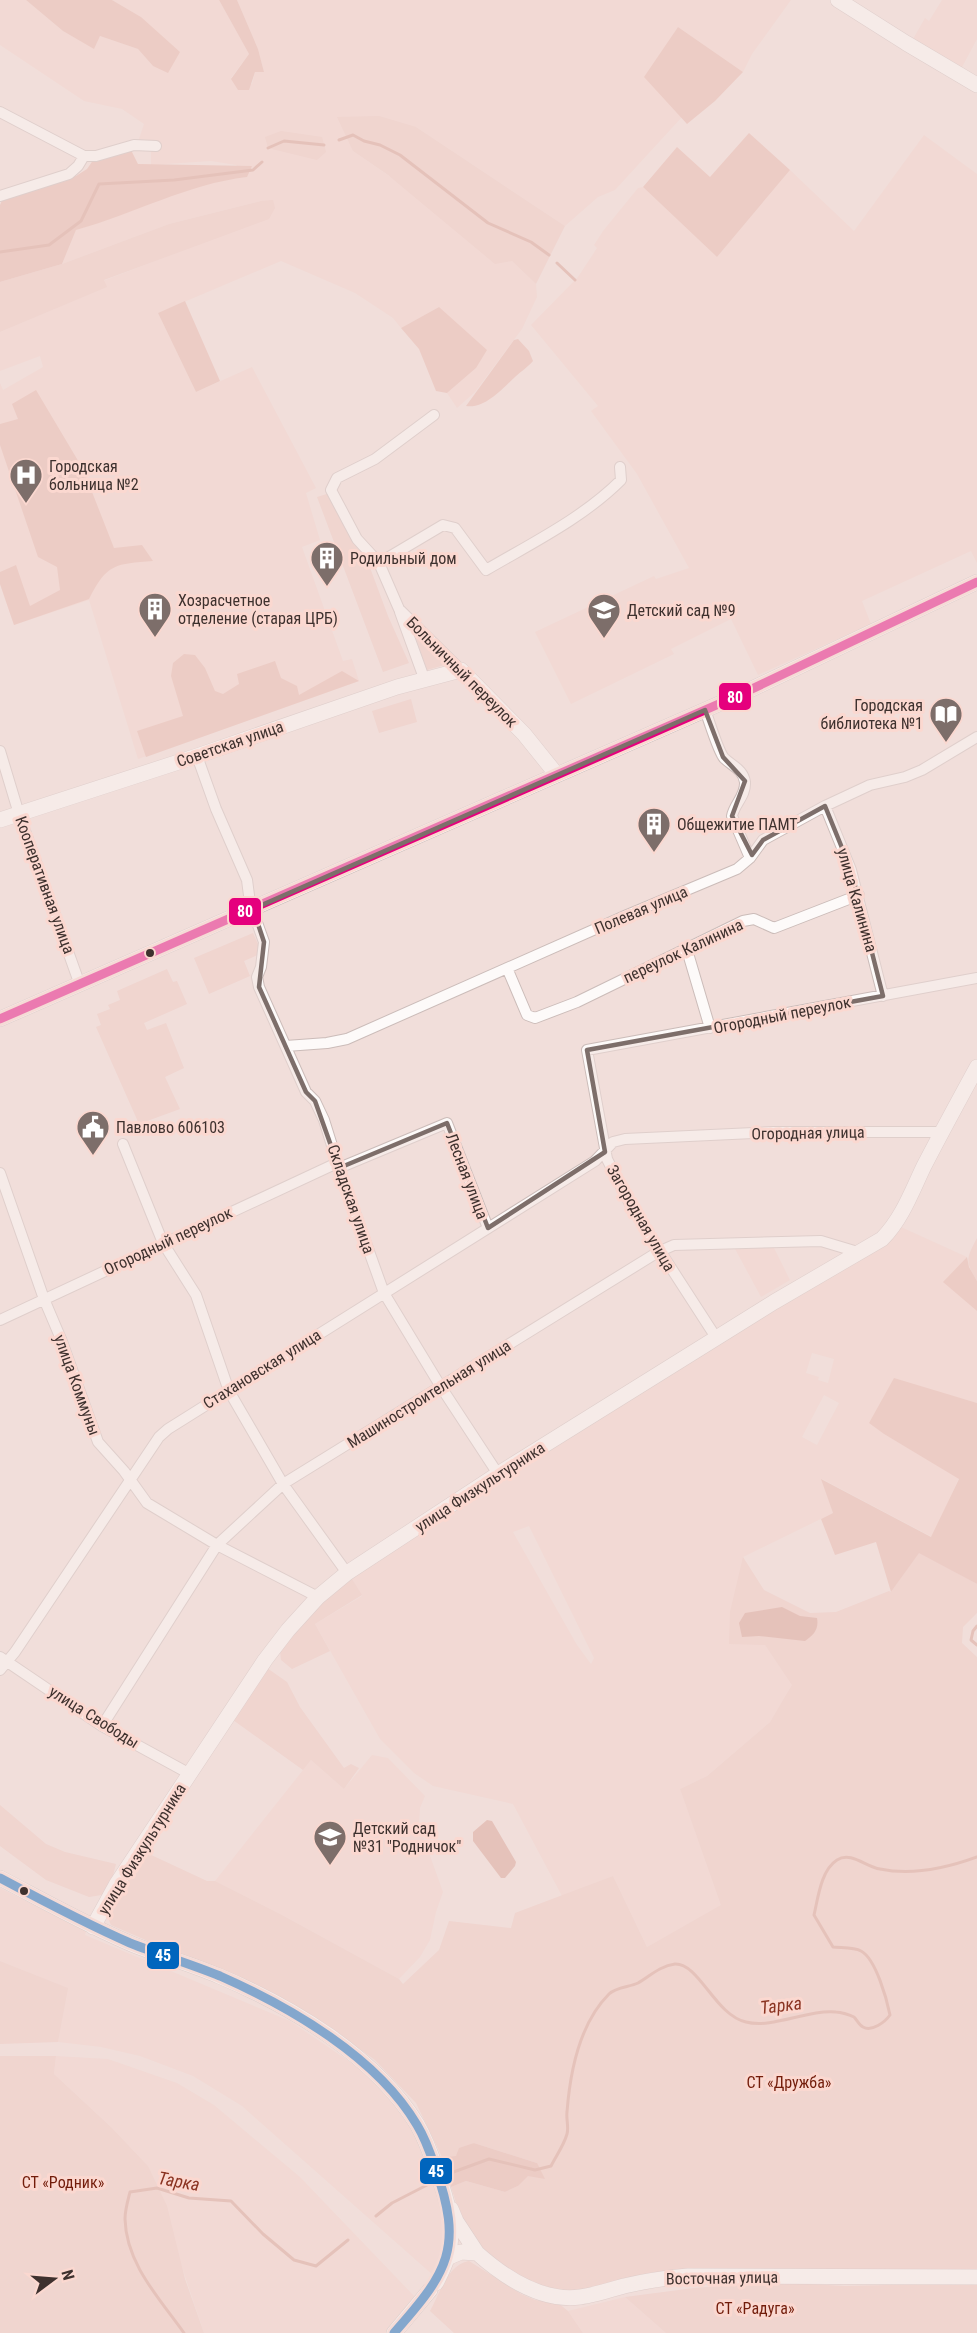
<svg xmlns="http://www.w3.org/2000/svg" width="977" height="2333" font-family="'Roboto Condensed',sans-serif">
  <rect width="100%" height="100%" fill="#f1deda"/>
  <path fill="#f3d3cc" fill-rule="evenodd" d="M0,0H26L63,31L94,48L100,36L138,49L153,66L141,17L112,0H219L249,54L231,78L252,84L255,72H264L258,49L237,0H791L752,54L743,72L678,27L645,77L682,117L615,190L598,197L565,226L416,127L353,151L512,261L536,284L537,297L522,329L475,392L457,408L447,393L476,368L439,307L401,328L393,318L355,293L281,261L158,313L196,392L252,367L316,488L306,493L320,540L302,547L343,661L352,659L359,681L138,759L89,600L14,625L0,584V383L3,390L43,367L40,356L0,371V332L106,287L103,281L202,243L261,201L169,224L62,264L76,230L177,193L219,180L247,177L236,165L211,161L151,165V142H138L144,124L122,109L84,101L0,45Z
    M942,0H977V39L961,69L913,39L925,18L929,21Z
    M924,135L977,174V563L971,551L862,601L871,624L758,675L731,619L671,649L674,654L571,704L535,632L654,576L656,579L689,568L637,474L591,411L598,406L531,325L578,277L597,248L594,245L603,231L638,188L643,187L717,257L790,170L854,231Z
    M901,1227L967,1257L944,1282L977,1311V1403L956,1397L869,1422L884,1434L959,1478L932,1537L822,1479L833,1513L743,1557L765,1645L793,1685L770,1722L707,1776L680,1789L722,1905L647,1947L613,1876L562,1896L513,1804L433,1786L414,1773L380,1739L315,1624L362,1596L352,1579L365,1568ZM812,1353L834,1359L828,1383L818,1380L819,1377L806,1373ZM824,1395L839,1403L817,1445L802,1437ZM529,1526L594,1658L591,1664L577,1645L513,1532Z
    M773,1246L790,1280L761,1297L734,1247Z
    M372,1755L388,1758L425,1796L420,1808L419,1825L443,1892L436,1912L430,1940L420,1957L399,1979L282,1915L215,1881L311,1760L344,1789Z
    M0,1888L86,1931L85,1935L290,2021L359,2068L400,2109L422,2145L430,2166L441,2213L443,2249L434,2276L242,2106L193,2076L140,2056L101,2047L58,2042L67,1988L0,1961Z
    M56,2056L108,2059L177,2083L214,2105L300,2177L416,2298L388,2333H204L148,2166L112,2128L54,2074Z
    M625,2297L666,2333H583L568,2311Z"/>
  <path fill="#efc9c1" d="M379,116L416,127L565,226L536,284L512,261L495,264L388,175L353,151L337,117Z
    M281,131L322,137L326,152L317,160L268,148L265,137Z
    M273,200L275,208L269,219L104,280L107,287L0,332V282L62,264L169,224L261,201Z
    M330,493L369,565L388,616L409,663L383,672L317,497Z
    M417,631L448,664L427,670L414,633Z
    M411,699L417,722L379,733L372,711Z
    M253,933L262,953L244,961L250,976L209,994L194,958Z
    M167,969L173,982L177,981L187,1004L144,1023L147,1030L166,1023L184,1068L165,1077L180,1109L139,1124L96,1027L101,1025L97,1014L110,1009L108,1005L120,1000L117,991Z
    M977,1238V1281C965,1261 966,1259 977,1238Z
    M919,1552L977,1584V1613L963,1627L962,1643L977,1657V2270H763L578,2294C529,2289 488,2266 464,2222C458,2212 455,2198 451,2187L466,2181L505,2192L518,2186L537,2163L474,2143L456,2156L442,2157L416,2103L375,2060L331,2028L231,1977L111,1925L106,1913L147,1853L207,1881H215L282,1915L399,1979L403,1984L439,1950L449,1921L511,1928L515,1913L613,1876L647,1947L721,1905L680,1789L707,1776L770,1722L792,1685L765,1645L729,1644L730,1612L743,1557L764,1590L810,1613L836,1612L889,1591L891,1592Z
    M352,1579L362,1595L315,1624L330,1651L292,1669L281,1660L280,1651L326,1598Z
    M267,1668L287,1682L300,1707L344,1768L351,1764L359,1768L344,1789L311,1760L303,1770L233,1720Z
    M0,1805L46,1844L65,1852L116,1864L108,1894L89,1897L46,1880L0,1846Z
    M0,1961L68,1988L58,2042L0,2044Z
    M0,2056H56L54,2074L112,2128L148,2166L167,2206L185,2279L204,2333H0Z
    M469,2261L521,2294L535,2300L558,2303L568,2311L583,2333H454L430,2311C440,2293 448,2264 469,2261Z
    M770,2282L845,2286L977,2283V2333H666L625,2297L694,2288Z"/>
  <path fill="#e7b6ab" d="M26,0H112L141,17L180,52L168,73L153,66L138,49L100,36L94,49L63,31Z
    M219,0H237L258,49L264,72H255L249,90H238L231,79L249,54Z
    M678,27L743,72L715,101L687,124L644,77Z
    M749,133L790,170L717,257L643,187L677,147L710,177Z
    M134,145L132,152L138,164L252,166L247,177C187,184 134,214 76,230L62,264L0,282V205L3,198L60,179L76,176L87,169L96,156Z
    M185,301L220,381L196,392L158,313Z
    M439,307L487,350L476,368L447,393L436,391L419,349L401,328Z
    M518,339L529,351L533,361C527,368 521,371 515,377C502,389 485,409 466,406L514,340Z
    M36,390L83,469L114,548L142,545L153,561C116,564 107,563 89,599L14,625L0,584V572L16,565L30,606L60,590L57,567L38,557L0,445V424L18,419L12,404Z
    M184,654L195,655L205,668L215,691L223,694L239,684L237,674L275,661L281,678L297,686L299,695L342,671L359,681L146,757L137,731L183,716L171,676L173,663Z
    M967,1257L969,1267L977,1281V1311L943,1282Z
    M894,1378L977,1403V1584L919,1553L891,1592L876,1542L835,1555L821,1519L833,1513L821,1479L931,1537L959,1479L884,1434L869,1423Z
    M474,2143L537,2163L545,2179L528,2176L518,2186L505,2192L466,2181L451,2187L442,2157L456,2156L459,2148Z"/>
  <path fill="#d8a093" d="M782,1607L800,1616L817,1618C819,1629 814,1635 805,1641L759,1636L742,1637L739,1623L745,1613Z
    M487,1820L492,1821L516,1862L515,1866L505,1878H501L473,1841V1832Z"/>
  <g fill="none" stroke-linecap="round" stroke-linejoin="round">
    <path stroke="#d8a093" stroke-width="3" d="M339,140L353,135L364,141L380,145L400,155L488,223L531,242L549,255
      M268,148L284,141L324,145
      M0,252L49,245L81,221L99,184L174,180L253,170L262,162
      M557,263L575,280
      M977,1626L973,1631L971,1640L977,1645
      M448,2174L489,2159L535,2170L551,2166C556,2156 564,2145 567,2134C569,2127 566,2119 567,2112C570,2072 580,2023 609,1994C616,1987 630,1987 638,1983C650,1976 660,1966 675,1964C699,1963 715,2015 746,2022C772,2029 809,2009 836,2012C841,2012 850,2015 854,2017C857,2020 859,2025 863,2027C872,2032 885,2022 890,2015C887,2000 876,1959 861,1951C854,1947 841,1948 833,1947L814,1915C818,1898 821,1870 837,1860C851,1851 866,1867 880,1869C912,1876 947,1868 977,1857
      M376,2216L392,2203L427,2185
      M184,2333C160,2299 126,2264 125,2219C125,2210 128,2200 130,2192L157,2188L189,2198L231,2201L263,2234L294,2260L316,2266L348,2240"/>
    <defs>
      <path id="street" d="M0,112L84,156H96L134,145L156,146
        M0,196L69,174L78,166L84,156
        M434,415L375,459L337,478L331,490L357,539L379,563L399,609L461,670
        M379,563L443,525L455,528L486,570C532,543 583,518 621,480L620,467
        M400,612L424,678
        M705,710C709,720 718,751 724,758C732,766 743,769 745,782C746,796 734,804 732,816L750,858
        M0,751L19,814L80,985
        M197,756L216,809L247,880L250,903L264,942L261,967L257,977L259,987L306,1092L315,1101L324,1120L339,1168L384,1293L441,1387L498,1474
        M825,806L851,870L883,996
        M687,950L710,1028
        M507,968L527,1015L535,1018L577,1002L743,921L754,919L774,928L859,895
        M286,1046L327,1043L347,1039L627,915L737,869L750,858L763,840L825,806L870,785L905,777L922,770L977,737
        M123,1144L163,1243L196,1295L229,1391L283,1484L347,1573
        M339,1168L447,1123L488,1228
        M0,1173L44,1299L61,1339L98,1442L124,1471L147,1503L217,1545L318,1597
        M0,1320L337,1163
        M717,1339L631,1206L607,1159L587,1050L977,978
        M0,1657L102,1726L190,1774
        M0,1670L15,1652L159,1437L168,1429L595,1161L613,1142L625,1139L773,1132H941
        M102,1726L217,1545L283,1484L658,1252L674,1245L821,1241L861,1253"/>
      <path id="secondary" d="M838,0L906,43L977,85
        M0,820L197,756L397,687L461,670L524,734L557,775
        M0,1019L737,696L977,582
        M0,1878C44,1901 88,1926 134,1945C162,1956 191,1964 219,1976C291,2006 375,2056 417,2124C425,2138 431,2154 436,2169C446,2196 457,2229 447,2258C445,2266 440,2275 436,2283
        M93,1927L116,1885L265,1660L288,1630L318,1597L347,1573L498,1474L774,1302L882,1239C902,1219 912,1191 924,1166C941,1133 959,1100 977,1067
        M451,2209L456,2221L477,2253
        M447,2258L461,2252L477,2253C504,2277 542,2302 580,2297C594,2295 610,2290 624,2286C645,2281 666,2278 688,2276L977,2277
        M394,2333L430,2290"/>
    </defs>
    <use href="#street" stroke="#cbbcb9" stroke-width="12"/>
    <use href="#secondary" stroke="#cbbcb9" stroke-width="16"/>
    <use href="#street" stroke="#fdfaf9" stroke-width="10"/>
    <use href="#secondary" stroke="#fdfaf9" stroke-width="15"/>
    <defs>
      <path id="bus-1" d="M0,1019L737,696L977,582"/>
      <path id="bus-2" d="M0,1878C43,1901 86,1924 130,1943C160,1955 191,1964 220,1976C290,2007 377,2057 417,2125C425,2138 430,2152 435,2167C464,2248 448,2272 394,2333"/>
    </defs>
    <use href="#bus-1" stroke="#fbd8d0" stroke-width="14"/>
    <use href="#bus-2" stroke="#fbd8d0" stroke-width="14"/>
    <use href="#bus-1" stroke="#e5007d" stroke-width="9"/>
    <use href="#bus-2" stroke="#0065bd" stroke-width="9"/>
  </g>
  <path d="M0 0H977V2333H0ZM705,710L723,757L745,781L732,816L752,855L763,840L825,806L851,870L883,996L587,1050L605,1152L488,1228L447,1123L339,1168L315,1101L306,1092L259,987L264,942L253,909Z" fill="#f1deda" fill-opacity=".55" fill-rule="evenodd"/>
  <path fill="none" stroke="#7d6e6a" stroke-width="4.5" stroke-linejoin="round" d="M705,710L723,757L745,781L732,816L752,855L763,840L825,806L851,870L883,996L587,1050L605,1152L488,1228L447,1123L339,1168L315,1101L306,1092L259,987L264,942L253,909Z"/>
  <defs>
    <symbol id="hospital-pin" viewBox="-11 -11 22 30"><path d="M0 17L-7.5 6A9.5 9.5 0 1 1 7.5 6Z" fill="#7d6e6a" stroke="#fbd8d0"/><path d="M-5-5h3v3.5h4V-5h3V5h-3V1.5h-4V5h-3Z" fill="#fff"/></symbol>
    <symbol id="building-pin" viewBox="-11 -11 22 30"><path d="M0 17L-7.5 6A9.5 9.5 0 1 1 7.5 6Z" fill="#7d6e6a" stroke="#fbd8d0"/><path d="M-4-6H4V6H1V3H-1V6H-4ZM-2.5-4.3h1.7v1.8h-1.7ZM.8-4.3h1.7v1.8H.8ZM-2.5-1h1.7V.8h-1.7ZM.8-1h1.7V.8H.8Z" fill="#fff"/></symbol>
    <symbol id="school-pin" viewBox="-11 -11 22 30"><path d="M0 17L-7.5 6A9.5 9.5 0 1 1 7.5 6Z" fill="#7d6e6a" stroke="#fbd8d0"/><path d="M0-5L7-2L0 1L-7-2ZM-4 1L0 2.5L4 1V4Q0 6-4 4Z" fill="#fff"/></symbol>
    <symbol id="library-pin" viewBox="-11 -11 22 30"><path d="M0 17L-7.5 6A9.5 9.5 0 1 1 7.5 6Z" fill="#7d6e6a" stroke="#fbd8d0"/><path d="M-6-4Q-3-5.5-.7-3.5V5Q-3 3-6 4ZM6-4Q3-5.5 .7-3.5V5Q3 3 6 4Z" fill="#fff"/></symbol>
    <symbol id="civic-pin" viewBox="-11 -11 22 30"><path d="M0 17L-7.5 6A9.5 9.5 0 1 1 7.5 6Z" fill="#7d6e6a" stroke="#fbd8d0"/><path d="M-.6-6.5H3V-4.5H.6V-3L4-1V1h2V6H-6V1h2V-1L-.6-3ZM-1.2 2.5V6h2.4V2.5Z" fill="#fff"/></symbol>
  </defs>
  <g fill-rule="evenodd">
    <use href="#hospital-pin" x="7" y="456" width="38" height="52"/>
    <use href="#building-pin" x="308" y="539" width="38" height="52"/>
    <use href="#building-pin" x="136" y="590" width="38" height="52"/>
    <use href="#school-pin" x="585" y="591" width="38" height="52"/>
    <use href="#library-pin" x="927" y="695" width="38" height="52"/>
    <use href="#building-pin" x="635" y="805" width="38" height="52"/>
    <use href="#civic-pin" x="74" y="1108" width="38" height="52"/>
    <use href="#school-pin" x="311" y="1818" width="38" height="52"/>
  </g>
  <g fill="#3e312e" stroke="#fbd8d0" stroke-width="2">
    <circle cx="150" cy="953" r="5"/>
    <circle cx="24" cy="1891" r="5"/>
  </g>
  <g text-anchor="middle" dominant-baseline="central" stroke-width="6" stroke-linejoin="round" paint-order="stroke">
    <g font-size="16" fill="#3e312e" stroke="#fbd8d0" text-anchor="start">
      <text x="49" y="466">Городская<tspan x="49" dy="18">больница №2</tspan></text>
      <text x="350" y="558">Родильный дом</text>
      <text x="178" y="600">Хозрасчетное<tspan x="178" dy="18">отделение (старая ЦРБ)</tspan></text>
      <text x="627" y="610">Детский сад №9</text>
      <text x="923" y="705" text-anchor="end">Городская<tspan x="923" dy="18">библиотека №1</tspan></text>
      <text x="677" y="824">Общежитие ПАМТ</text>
      <text x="116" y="1127">Павлово 606103</text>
      <text x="353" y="1828">Детский сад<tspan x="353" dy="18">№31 "Родничок"</tspan></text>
    </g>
    <g font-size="16" fill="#3e312e" stroke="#fbd8d0">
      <text transform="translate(462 672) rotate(45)">Больничный переулок</text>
      <text transform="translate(230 744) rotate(-19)">Советская улица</text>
      <text transform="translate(45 885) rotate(70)">Кооперативная улица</text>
      <text transform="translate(857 900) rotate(74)">улица Калинина</text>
      <text transform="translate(641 910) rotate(-23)">Полевая улица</text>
      <text transform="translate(683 951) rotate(-25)">переулок Калинина</text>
      <text transform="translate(782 1015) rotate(-11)">Огородный переулок</text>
      <text transform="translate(808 1133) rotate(-1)">Огородная улица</text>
      <text transform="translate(467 1176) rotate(69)">Лесная улица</text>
      <text transform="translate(351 1199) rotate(71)">Складская улица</text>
      <text transform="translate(641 1218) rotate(60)">Загородная улица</text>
      <text transform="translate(168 1241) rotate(-25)">Огородный переулок</text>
      <text transform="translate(262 1369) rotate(-32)">Стахановская улица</text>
      <text transform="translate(77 1385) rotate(70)">улица Коммуны</text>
      <text transform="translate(429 1394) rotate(-32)">Машиностроительная улица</text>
      <text transform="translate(480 1487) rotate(-33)">улица Физкультурника</text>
      <text transform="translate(94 1717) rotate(32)">улица Свободы</text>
      <text transform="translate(142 1849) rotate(-58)">улица Физкультурника</text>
      <text transform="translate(722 2278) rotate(-1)">Восточная улица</text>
    </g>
    <g font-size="16" fill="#721c0a" stroke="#fbd8d0">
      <text x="789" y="2082">СТ «Дружба»</text>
      <text x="63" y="2182">СТ «Родник»</text>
      <text x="755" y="2308">СТ «Радуга»</text>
    </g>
    <g font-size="18" font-style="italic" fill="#8a3321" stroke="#fbd8d0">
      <text transform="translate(781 2005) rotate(-7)">Тарка</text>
      <text transform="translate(179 2181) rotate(10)">Тарка</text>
    </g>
  </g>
  <g stroke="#fbd8d0" stroke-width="2">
    <rect x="718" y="682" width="34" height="29" rx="6" fill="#e5007d"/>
    <rect x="228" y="897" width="34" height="29" rx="6" fill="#e5007d"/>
    <rect x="146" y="1941" width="34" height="29" rx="6" fill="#0065bd"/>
    <rect x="419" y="2157" width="34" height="28" rx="6" fill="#0065bd"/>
  </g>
  <g font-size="16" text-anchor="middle" font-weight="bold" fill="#fff">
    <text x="735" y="703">80</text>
    <text x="245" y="917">80</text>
    <text x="163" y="1961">45</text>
    <text x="436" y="2177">45</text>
  </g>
  <g transform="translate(54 2279) rotate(74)" stroke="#fbd8d0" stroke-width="4.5" paint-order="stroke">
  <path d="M0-4.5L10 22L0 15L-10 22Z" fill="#3e312e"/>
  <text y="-9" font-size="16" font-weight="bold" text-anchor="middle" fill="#3e312e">N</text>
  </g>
</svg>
